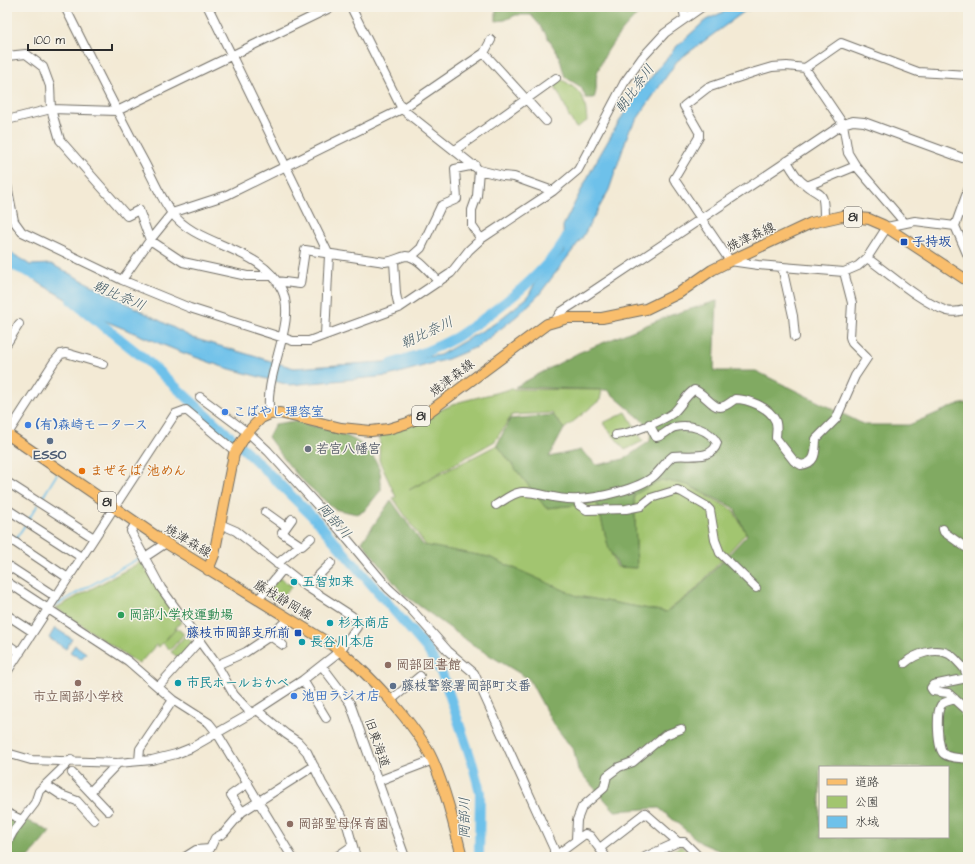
<svg xmlns="http://www.w3.org/2000/svg" width="975" height="864" font-family="'Architects Daughter','Klee One',sans-serif">
  <rect width="100%" height="100%" fill="#f7f3e8"/>
  <filter id="ink" filterUnits="userSpaceOnUse"><feTurbulence type="fractalNoise" baseFrequency=".025" numOctaves="2"/><feDisplacementMap in="SourceGraphic" scale="8" xChannelSelector="R" yChannelSelector="G"/><feConvolveMatrix kernelMatrix="1 2 1 2 8 2 1 2 1" color-interpolation-filters="sRGB"/></filter>
  <filter id="wash" filterUnits="userSpaceOnUse"><feTurbulence type="fractalNoise" baseFrequency=".012" numOctaves="4" result="noise"/><feDisplacementMap in="SourceGraphic" scale="16" xChannelSelector="R" yChannelSelector="G"/><feGaussianBlur stdDeviation="0.9" result="paint"/><feColorMatrix in="noise" values="0 0 0 0 0 0 0 0 0 0 0 0 0 0 0 0 0 1.4 0 .05"/><feComposite in="paint" operator="in"/></filter>
  <g filter="url(#wash)">
    <rect width="100%" height="100%" fill="#f3ead5"/>
    <path fill="#a2c56f" stroke="#66784d" d="M561,79C582,92 585,96 587,121L576,128L567,113L568,112L554,84Z
      M511,389L602,390L600,400L564,429L552,413L512,415L495,441L409,490L497,445L546,508L597,503L609,549L617,567L637,568L634,495L659,479L686,484L733,510L746,533L694,591L666,612L577,596L489,557L426,546L393,498L396,497L379,460L380,436L459,402Z
      M626,412L643,441L625,450L603,423Z
      M141,562L181,622L159,647L156,645L139,664L56,608Z
      M279,578L292,586L278,602L265,595Z
      M177,628L184,634L170,650L163,643Z
      M185,636L193,643L179,658L171,652Z
      M682,846L692,857H658Z"/>
    <path fill="#81aa62" stroke="#566a46" fill-rule="evenodd" d="M496,7H648C628,20 604,50 597,74C595,83 598,89 594,98H586L581,87L565,77L559,56L542,28L531,15H516L505,20L496,21Z
      M717,301L714,371H756L865,425H909L956,405L968,403V857H734L701,843L659,808L615,811L578,770L574,751L552,722L529,679L476,647L403,594L362,542L391,500L423,545L489,557L577,596L666,612L693,593L747,535L734,508L688,485L661,480L634,495L637,568L619,567L609,549L597,503L546,508L497,445L510,419L553,415L564,429L549,457L581,450L597,465L624,459L650,441L651,428L607,390L515,387L578,353L671,315ZM820,767H948V837H820Z
      M294,421C325,430 366,433 379,468C381,474 381,483 381,490L364,511L357,514L334,509L301,479L288,464L268,437L275,424Z
      M7,813L38,825L50,832L29,857H7Z"/>
    <path fill="#6ec1ea" stroke="#4c768a" d="M734,7H759L745,11L677,61L629,131L609,190L582,238L538,296L518,315L479,346L448,359L388,376L289,385L223,367L178,351L98,318L39,283L22,269L7,262V250L30,265L51,264L193,338L294,368L397,361L440,355L494,324L528,297L535,283L564,251L563,226L594,165L630,103L676,47L706,20Z
      M55,628L72,639L66,649L49,638Z
      M75,645L86,653L81,659L70,652Z"/>
    <g fill="none" stroke-linecap="round" stroke-linejoin="round">
      <path stroke="#6ec1ea" stroke-width="1.5" d="M41,500L57,474
        M28,520L38,505
        M15,540L25,525
        M54,606L141,557"/>
      <path stroke="#6ec1ea" stroke-width="10" d="M7,263L35,275
        M71,300L145,359L247,452L316,520L427,649L443,676L472,762L480,792L479,857
        M391,364C413,357 433,350 453,339C461,335 468,329 476,324C511,299 550,269 570,231"/>
    </g>
  </g>
  <g filter="url(#ink)">
    <g fill="none" stroke-linecap="round" stroke-linejoin="round">
      <defs>
        <path id="minor" d="M65,7C90,57 115,108 142,158C152,176 160,197 172,213C197,247 261,246 282,290C298,324 262,376 270,414
          M208,7L329,255L325,335
          M351,7L402,109L479,170L477,196L472,210V226L481,239
          M683,7L685,18
          M484,53L546,121
          M7,56L26,54L43,67L50,86L51,109L60,140L127,216L139,210L150,240L183,262L247,276H272
          M805,68L787,66L772,67L755,72L707,88L684,106L699,132V137L674,179L730,261L758,265L844,272L858,266L867,258C890,274 920,302 947,311C954,313 961,311 968,309
          M7,120L51,109L117,111L332,7
          M455,150L556,78
          M787,161C791,168 796,177 802,182C822,200 824,186 824,219
          M479,170L503,176L514,177L553,191
          M7,185L14,221L22,232L122,280L190,308L293,341H309L399,308L451,273L469,250L481,239L553,191L578,170L624,83L642,58L665,33L702,7
          M807,186L856,166
          M968,190L955,226L968,256
          M904,222L856,166L848,153L843,124L805,68L841,43L918,72L968,75
          M411,257L421,248L441,206L457,199L455,169L475,165
          M867,258L887,227L915,221L955,226
          M394,261L396,294L399,308
          M782,267L793,316L795,337
          M122,280L150,240L172,213L227,195L402,109L484,53L491,40
          M276,281L300,284L305,250L385,262C395,261 399,257 406,256C418,256 431,274 439,282
          M555,321L561,312L572,305L843,124L853,121L864,122L968,160
          M7,343L19,324
          M200,397L252,436L268,451L338,528L388,588L410,608L448,651L474,673L554,849V857
          M7,435L54,362L61,354L66,353L103,364
          M616,435C629,434 662,421 673,413C681,406 685,396 694,390C703,392 713,408 720,407C725,407 731,402 735,399C748,399 769,407 775,420C778,425 776,433 776,438L794,461L801,465C817,463 815,452 816,439L836,419L855,376L867,358L852,343L850,337L852,303L844,272
          M7,482L94,538
          M578,499L579,505L587,510L626,509L641,506L651,498L677,490L682,492L706,506L710,510L715,540L720,553L756,588
          M496,505C504,500 514,492 523,492C541,492 558,501 578,499C598,498 639,489 654,476C661,470 665,462 673,456C688,454 712,461 717,443C709,429 691,424 675,427C668,429 664,436 656,437L649,424
          M7,509L81,557
          M265,512L286,527
          M292,519L282,533L300,545
          M136,523L131,531L132,534L161,588L217,665L234,695L251,713
          M943,529L944,532L965,547H968
          M7,537L68,578
          M145,557L166,543
          M277,564L300,545L302,546L311,538
          M7,565L56,597
          M7,582L128,661L173,700L209,723L217,733L292,857
          M307,587L331,563
          M258,600L283,569
          M7,615L33,632
          M270,636L284,623L286,618
          M7,644L20,653
          M905,663C915,654 935,647 949,654C953,656 957,661 960,664C964,668 967,672 967,678L933,685L931,688L933,691L948,693L968,711
          M217,665L246,652L270,636L283,645
          M322,666L350,703L405,857
          M7,672L175,414L186,410L236,452
          M303,680L326,718
          M158,687L200,640
          M955,699C950,701 944,701 941,705C936,712 937,749 944,754C948,758 961,758 968,759
          M390,701L420,676
          M257,710L286,734L298,742L307,752L322,783L347,825L356,857
          M7,753L31,760L118,763L152,760L176,754L191,748L257,710L303,680L340,651L357,627L356,622L352,616L307,587L236,531L220,524
          M139,761L140,749L173,700
          M72,773L108,811
          M378,781L433,760
          M46,785L61,795L77,801L94,820
          M90,792L118,763
          M242,812L231,795L248,783
          M7,813L22,820
          M576,839L577,820L582,807L604,788L607,776L619,767L633,762L665,735L681,729
          M7,843L13,832L35,803L39,791L71,760
          M600,848L645,813L678,842
          M185,857L196,850L210,849L215,838L224,833L242,812L314,766
          M336,857L352,846
          M554,857L585,834L590,836L606,857
          M645,857L678,842H684L699,857"/>
        <path id="major" d="M7,434L166,543L332,645C363,667 418,726 433,761C446,791 454,825 462,857
          M208,570L214,555L234,454L247,433L261,418L270,414L280,413L341,428L371,431L388,429L408,423L426,414L547,324L568,318H602L646,309L679,293L712,270L730,261L811,223L842,216L869,219L883,225L968,281"/>
      </defs>
      <use href="#minor" stroke="#716e66" stroke-width="10"/>
      <use href="#major" stroke="#716e66" stroke-width="12"/>
      <use href="#minor" stroke="#fff" stroke-width="8"/>
      <use href="#major" stroke="#f9be6d" stroke-width="10"/>
    </g>
  </g>
  <g fill="#1a4fb4" stroke="#f7f3e8" stroke-width="1.5">
    <rect x="900" y="238" width="8" height="8" rx="2"/>
    <rect x="294" y="629" width="8" height="8" rx="2"/>
  </g>
  <g fill="#3f7fe0" stroke="#f7f3e8" stroke-width="1.5">
    <circle cx="225" cy="412" r="4"/>
    <circle cx="28" cy="425" r="4"/>
    <circle cx="294" cy="696" r="4"/>
  </g>
  <g fill="#5c6f8a" stroke="#f7f3e8" stroke-width="1.5">
    <circle cx="50" cy="441" r="4"/>
    <circle cx="393" cy="686" r="4"/>
  </g>
  <circle fill="#6b7280" stroke="#f7f3e8" stroke-width="1.5" cx="308" cy="449" r="4"/>
  <circle fill="#e8710a" stroke="#f7f3e8" stroke-width="1.5" cx="82" cy="471" r="4"/>
  <g fill="#0f9aa8" stroke="#f7f3e8" stroke-width="1.5">
    <circle cx="294" cy="582" r="4"/>
    <circle cx="330" cy="623" r="4"/>
    <circle cx="302" cy="642" r="4"/>
    <circle cx="178" cy="683" r="4"/>
  </g>
  <circle fill="#2e9e5b" stroke="#f7f3e8" stroke-width="1.5" cx="121" cy="615" r="4"/>
  <g fill="#8d6e63" stroke="#f7f3e8" stroke-width="1.5">
    <circle cx="388" cy="665" r="4"/>
    <circle cx="78" cy="683" r="4"/>
    <circle cx="290" cy="824" r="4"/>
  </g>
  <g text-anchor="middle" dominant-baseline="central" stroke-width="3" stroke-linejoin="round" paint-order="stroke">
    <g fill="#f7f3e8" stroke="#686764" stroke-width="1">
      <rect x="844" y="207" width="18" height="20" rx="3"/>
      <rect x="412" y="406" width="18" height="20" rx="3"/>
      <rect x="98" y="492" width="18" height="20" rx="3"/>
    </g>
    <g font-size="12" font-weight="bold" fill="#2b2b2b">
      <text x="853" y="217">81</text>
      <text x="421" y="416">81</text>
      <text x="107" y="502">81</text>
    </g>
    <g font-size="13" fill="#2b2b2b" stroke="#f7f3e8">
      <text transform="translate(751 237) rotate(-25)">焼津森線</text>
      <text transform="translate(452 378) rotate(-37)">焼津森線</text>
      <text transform="translate(188 541) rotate(31)">焼津森線</text>
      <text transform="translate(283 600) rotate(31)">藤枝静岡線</text>
      <text transform="translate(377 743) rotate(71)">旧東海道</text>
    </g>
    <g font-size="13" font-weight="bold" fill="#164399" stroke="#f7f3e8" text-anchor="start">
      <text x="912" y="242">子持坂</text>
      <text x="290" y="633" text-anchor="end">藤枝市岡部支所前</text>
    </g>
    <g font-size="13" font-weight="bold" fill="#366cbe" stroke="#f7f3e8" text-anchor="start">
      <text x="233" y="412">こばやし理容室</text>
      <text x="36" y="425">(有)森崎モータース</text>
      <text x="302" y="696">池田ラジオ店</text>
    </g>
    <g font-size="13" font-weight="bold" fill="#5b616d" stroke="#f7f3e8" text-anchor="start">
      <text x="316" y="449">若宮八幡宮</text>
    </g>
    <g font-size="13" font-weight="bold" fill="#4e5e75" stroke="#f7f3e8">
      <text x="50" y="455">ESSO</text>
      <text x="401" y="686" text-anchor="start">藤枝警察署岡部町交番</text>
    </g>
    <g font-size="13" font-weight="bold" fill="#c56008" stroke="#f7f3e8" text-anchor="start">
      <text x="90" y="471">まぜそば 池めん</text>
    </g>
    <g font-size="13" font-weight="bold" fill="#0d838f" stroke="#f7f3e8" text-anchor="start">
      <text x="302" y="582">五智如来</text>
      <text x="338" y="623">杉本商店</text>
      <text x="310" y="642">長谷川本店</text>
      <text x="186" y="683">市民ホールおかべ</text>
    </g>
    <g font-size="13" font-weight="bold" fill="#27864d" stroke="#f7f3e8" text-anchor="start">
      <text x="129" y="615">岡部小学校運動場</text>
    </g>
    <g font-size="13" font-weight="bold" fill="#785e54" stroke="#f7f3e8" text-anchor="start">
      <text x="396" y="665">岡部図書館</text>
      <text x="78" y="697" text-anchor="middle">市立岡部小学校</text>
      <text x="298" y="824">岡部聖母保育園</text>
    </g>
    <g font-size="14" font-style="italic" fill="#3f5864" stroke="#f7f3e8">
      <text transform="translate(635 89) rotate(-54)">朝比奈川</text>
      <text transform="translate(119 296) rotate(23)">朝比奈川</text>
      <text transform="translate(427 333) rotate(-25)">朝比奈川</text>
      <text transform="translate(334 521) rotate(48)">岡部川</text>
      <text transform="translate(465 818) rotate(-90)">岡部川</text>
    </g>
  </g>
  <rect width="975" height="864" fill="none" stroke="#f7f3e8" stroke-width="24"/>
  <rect x="819" y="766" width="130" height="72" fill="#f7f3e8" stroke="#a5a39c"/>
  <rect x="827" y="779" width="20" height="6" fill="#f9be6d" stroke="#a5a39c"/>
  <text x="855" y="786" font-size="12" fill="#2b2b2b">道路</text>
  <rect x="827" y="796" width="20" height="12" fill="#a2c56f" stroke="#a5a39c"/>
  <text x="855" y="806" font-size="12" fill="#2b2b2b">公園</text>
  <rect x="827" y="816" width="20" height="12" fill="#6ec1ea" stroke="#a5a39c"/>
  <text x="855" y="826" font-size="12" fill="#2b2b2b">水域</text>
  <path d="M28 44v6h84v-6" fill="none" stroke="#2b2b2b" stroke-width="2"/>
  <text x="34" y="44" font-size="12" fill="#2b2b2b" stroke="#f7f3e8" stroke-width="3" paint-order="stroke">100 m</text>
</svg>
